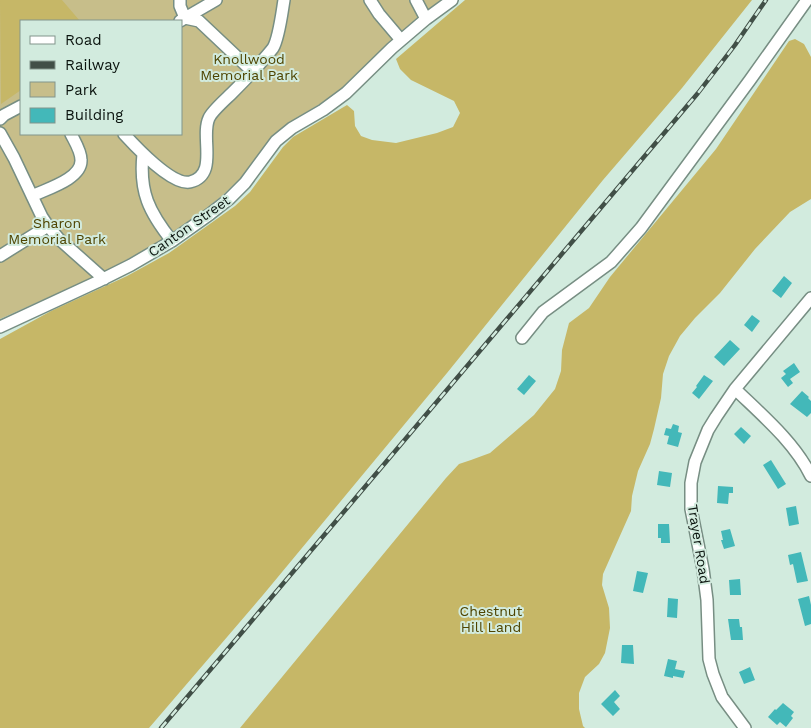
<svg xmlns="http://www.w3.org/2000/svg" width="811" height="728" font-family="'Work Sans',sans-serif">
  <rect width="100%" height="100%" fill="#d2ebde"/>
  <path fill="#c7be8a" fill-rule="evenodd" d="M0,0H441L388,43L342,88L320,104L288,123L272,136L240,179L224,194L206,209L154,245L128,259L94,277L0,319ZM21,21H181V134H21Z"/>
  <path fill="#c6b767" d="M0,0H62L80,21H21V90L1,104Z
    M465,0H752L682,88L603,180L447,373L263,595L149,728H0V339L51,311L127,276L169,253L235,206L250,192L283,147L293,137L347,105L354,111L355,126L361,136L372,140L396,143L437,133L453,127L460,113L454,101L411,80L400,69L396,59Z
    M795,39L804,44L811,57V199L790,212L755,249L720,293L695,318L680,336L669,356L663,374L661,398L654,429L650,444L638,471L632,496L631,511L603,574L602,585L609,608L610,628L605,653L599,664L585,677L579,693V709L583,726L585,728H240L446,478L459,464L471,460L490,453L534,415L555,389L561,371L562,350L569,323L589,308L610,277L716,149L789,41Z"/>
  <path fill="#43b8b9" d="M784,276L792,283L781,298L772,291Z
    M752,315L760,321L752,332L744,325Z
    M730,340L740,349L724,366L714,357Z
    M794,363L800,372L790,379L793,383L788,387L781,378L786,374L783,371Z
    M529,375L536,381L524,395L517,389Z
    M704,375L713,381L699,399L692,393L697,387L696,386Z
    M802,391L809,397L808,398L811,401V413L807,417L790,404Z
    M673,424L679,426L678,432L682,433L678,447L667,444L669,436L664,435L666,428L671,429Z
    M741,427L751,436L744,444L734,434Z
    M771,460L786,484L778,489L763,465Z
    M659,471L672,473L670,487L657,485Z
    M718,486L733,487V493H729L728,504L717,503Z
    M796,506L799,524L789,526L786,508Z
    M658,524H669L670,543H661V538H658Z
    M730,529L735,546L724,549L721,540H723L721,531Z
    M801,552L808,581L797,583L793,564L790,565L788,555Z
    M637,571L648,573L643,593L633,591Z
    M740,579L741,595H730L729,580Z
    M809,596L811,605V624L805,626L798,599Z
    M668,598L678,599L677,618L667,617Z
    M728,619H739L740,627H742L743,640H731Z
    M622,645H633L634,664L621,663Z
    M668,659L677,661L675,669L685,671L683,678L673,676V678L664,676Z
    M750,667L755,680L744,684L739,672Z
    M615,690L620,696L614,702L620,709L613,716L601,704Z
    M783,703L794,712L791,716L793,718L786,727L780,722L777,725L768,717L775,709L776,710Z"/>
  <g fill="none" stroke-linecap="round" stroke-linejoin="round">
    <defs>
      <path id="minor" d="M180,0V6L185,18L180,21
        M216,0L185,18L199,21L253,72
        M370,0L379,14L401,40
        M416,0L426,19
        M0,119L4,115L21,106
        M0,133L14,158L42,217L48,226L0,256
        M124,134C135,146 172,186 190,182C219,175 200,137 209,118C212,111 226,99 232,93C243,82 253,72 263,60C266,56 270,52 273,48C279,38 282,12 284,0
        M143,154C139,192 149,212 172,241
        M32,196C46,189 82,179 81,160C81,151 75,142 71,134
        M48,226L59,239L104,279
        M0,327L97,282L131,265L172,241L210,214L229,199L245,183L276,141L292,128L323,110L346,93L392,48L426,19L452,0
        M522,338L543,312L611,262L641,228L750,80L807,0
        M735,389C763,416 794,442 811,476
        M745,728L722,697L713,674L709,659L707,600L703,569L691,509V483L695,462L708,430L716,417L735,389L811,298"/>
    </defs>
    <use href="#minor" stroke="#778e83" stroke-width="14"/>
    <use href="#minor" stroke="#fff" stroke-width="11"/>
    <defs>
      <path id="rail" d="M161,728L698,93L735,45L766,0"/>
    </defs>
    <use href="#rail" stroke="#414f47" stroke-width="4.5"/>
    <use href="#rail" stroke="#d2ebde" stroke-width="2.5" stroke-dasharray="8" stroke-linecap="butt"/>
  </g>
  <g text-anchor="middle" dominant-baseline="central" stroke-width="4" stroke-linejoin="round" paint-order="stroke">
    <g font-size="14" fill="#4e4400" stroke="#d2ebde">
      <text x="249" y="59">Knollwood<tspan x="249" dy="16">Memorial Park</tspan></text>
      <text x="57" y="223">Sharon<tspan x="57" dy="16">Memorial Park</tspan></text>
      <text x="491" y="611">Chestnut<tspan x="491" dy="16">Hill Land</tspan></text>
    </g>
    <g font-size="14" fill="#0b140f" stroke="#d2ebde">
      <text transform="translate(189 226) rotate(-35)">Canton Street</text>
      <text transform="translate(699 544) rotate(81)">Trayer Road</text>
    </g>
  </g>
  <rect x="20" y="20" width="162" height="115" fill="#d2ebde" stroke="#82958b"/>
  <rect x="30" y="36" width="25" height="8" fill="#ffffff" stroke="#82958b"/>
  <text x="65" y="45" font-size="15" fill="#0b140f">Road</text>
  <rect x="30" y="61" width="25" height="8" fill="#414f47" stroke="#82958b"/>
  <text x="65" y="70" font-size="15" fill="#0b140f">Railway</text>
  <rect x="30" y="82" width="25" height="15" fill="#c7be8a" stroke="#82958b"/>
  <text x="65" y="95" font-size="15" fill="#0b140f">Park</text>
  <rect x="30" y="108" width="25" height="15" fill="#43b8b9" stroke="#82958b"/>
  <text x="65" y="120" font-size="15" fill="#0b140f">Building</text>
</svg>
